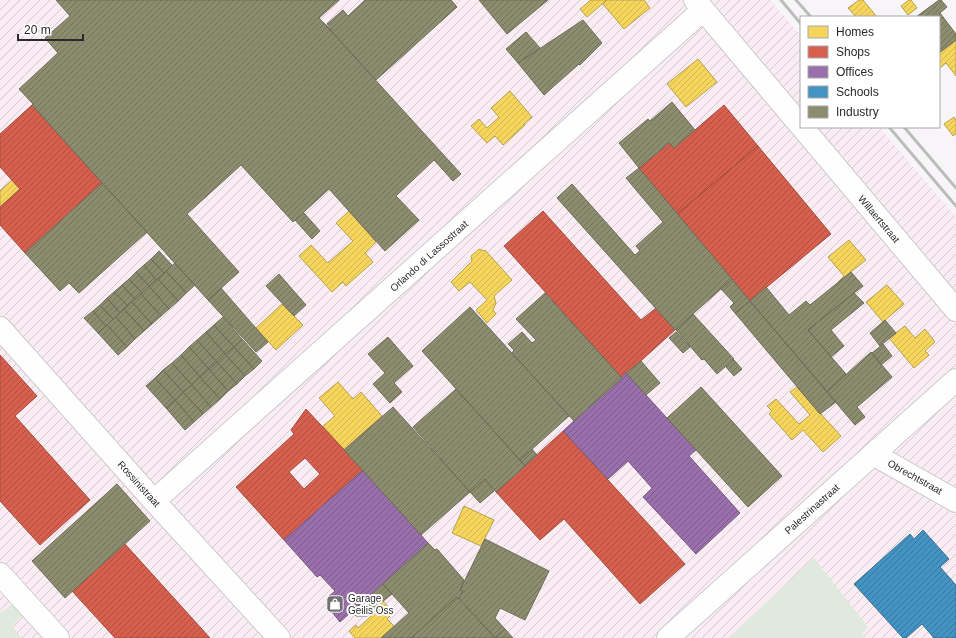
<svg xmlns="http://www.w3.org/2000/svg" width="956" height="638" font-family="Helvetica,sans-serif">
  <defs>
    <pattern id="industrial-furrows" width="10" height="10" patternUnits="userSpaceOnUse"><rect width="10" height="10" fill="#faecf3"/><path d="M-1 1l2-2M0 10L10 0M9 11l2-2" fill="none" stroke="#d6cad0"/></pattern>
    <pattern id="homes-hatch" width="6" height="6" patternUnits="userSpaceOnUse"><rect width="6" height="6" fill="#f6d55c"/><path d="M-1 1l2-2M0 6l6-6M5 7l2-2" fill="none" stroke="#d3b750"/></pattern>
    <pattern id="shops-hatch" width="6" height="6" patternUnits="userSpaceOnUse"><rect width="6" height="6" fill="#d6604d"/><path d="M-1 1l2-2M0 6l6-6M5 7l2-2" fill="none" stroke="#ae4f40"/></pattern>
    <pattern id="offices-hatch" width="6" height="6" patternUnits="userSpaceOnUse"><rect width="6" height="6" fill="#9970ab"/><path d="M-1 1l2-2M0 6l6-6M5 7l2-2" fill="none" stroke="#7d5c8b"/></pattern>
    <pattern id="schools-hatch" width="6" height="6" patternUnits="userSpaceOnUse"><rect width="6" height="6" fill="#4393c3"/><path d="M-1 1l2-2M0 6l6-6M5 7l2-2" fill="none" stroke="#38789f"/></pattern>
    <pattern id="industry-hatch" width="6" height="6" patternUnits="userSpaceOnUse"><rect width="6" height="6" fill="#8c8c6e"/><path d="M-1 1l2-2M0 6l6-6M5 7l2-2" fill="none" stroke="#73725b"/></pattern>
  </defs>
  <rect width="100%" height="100%" fill="#f7f5f7"/>
  <path fill="url(#industrial-furrows)" d="M0,0H770L801,36V127H879L956,217V638H9L0,628Z"/>
  <path fill="#dfe9dd" d="M814,558L868,627L862,634L866,638H728Z
    M11,605H14L23,614L21,617L12,626L22,638H0V613Z"/>
  <path fill="url(#homes-hatch)" stroke="#b9a14d" d="M591,0H607L587,17L580,9Z
    M607,0H644L650,8L624,29L603,4Z
    M859,0H863L877,17H856L848,8Z
    M909,0H911L917,8L908,15L901,6Z
    M956,40V76L946,63L939,69V53Z
    M698,59L717,82L686,107L667,84Z
    M510,91L532,117L524,124L525,125L503,145L495,136L487,143L471,126L479,119L487,128L499,117L491,108Z
    M954,117L956,120V134L953,136L944,124Z
    M12,180L20,189L0,207V191Z
    M349,211L376,242L365,253L373,262L346,286L343,282L332,292L299,256L311,245L328,263L353,241L336,223Z
    M849,240L866,260L838,282L844,276L828,257Z
    M479,249L484,251L485,250L512,280L494,296L496,303L493,310L496,314L487,323L476,310L487,300L470,282L459,291L451,282L472,261L471,256Z
    M887,285L904,304L883,322L866,302Z
    M282,304L303,325L276,350L256,328Z
    M905,326L915,338L925,329L935,342L925,351L929,355L914,368L889,338Z
    M338,382L353,399L361,392L382,416L344,450L323,426L335,416L319,398Z
    M797,387L820,414H821L841,436L823,452L803,430L792,440L769,414L772,411L767,406L776,399L799,424L810,415L790,392Z
    M464,506L494,520L481,546L452,533Z
    M383,601L393,613L387,619L394,626L381,638H355L349,631L356,625L358,628L379,609L376,607Z"/>
  <path fill="url(#shops-hatch)" stroke="#a35043" fill-rule="evenodd" d="M32,105L102,183L25,253L0,225V207L20,189L0,167V134Z
    M724,105L758,146L677,214L639,168L669,143L674,148Z
    M758,146L831,234L750,301L677,214Z
    M543,211L641,320L656,308L675,330L622,378L504,246Z
    M0,355L37,396L15,416L90,500L40,545L0,501Z
    M306,409L363,470L284,540L236,487L294,434L291,430ZM305,458L320,474L304,489L289,472Z
    M563,431L685,564L640,604L564,519L540,540L496,492Z
    M125,544L210,638H115L72,591Z"/>
  <path fill="url(#offices-hatch)" stroke="#785b85" d="M626,373L696,450L689,456L740,513L696,554L643,497L652,488L628,461L608,479L563,431Z
    M363,470L428,543L340,622L328,607V597L335,591L320,575L317,577L284,540Z"/>
  <path fill="url(#schools-hatch)" stroke="#3c7395" d="M923,530L949,559L940,567L956,585V638H934L922,624L906,638H903L854,584L910,534L914,539Z"/>
  <path fill="url(#industry-hatch)" stroke="#6f6e5a" d="M56,0H339L319,18L461,174L453,181L434,160L396,196L419,220L385,251L329,189L293,222L241,165L187,214L239,272L208,300L32,105L33,104L19,89L58,53L45,38L70,16Z
    M365,0H451L457,7L376,80L323,22L331,30H332L327,24L343,10L348,16Z
    M479,0H548L507,34Z
    M939,0H941L947,7L940,13L956,34V40L939,53V17H916Z
    M583,20L602,43L580,65L579,64L544,95L518,63Z
    M526,32L540,48L518,63L506,49Z
    M672,102L695,130L674,148L669,143L639,168L619,143L648,119L650,121Z
    M639,168L732,279L675,330L557,198L572,184L635,255L640,251L636,246L663,222L626,178Z
    M102,183L147,232L79,293L69,283L60,291L25,253Z
    M304,213L320,231L312,239L295,220Z
    M159,251L172,265L164,273L151,259Z
    M151,259L164,273L156,280L144,265Z
    M175,263L195,285L186,293L166,271Z
    M144,265L156,280L149,286L136,272Z
    M166,271L186,293L178,301L158,279Z
    M136,272L149,286L142,293L129,279Z
    M851,272L863,286L808,330L846,374L827,392L750,301L766,287L789,315L806,301L810,305Z
    M279,274L306,305L294,316L266,286Z
    M129,279L142,293L135,299L122,285Z
    M158,279L178,301L169,309L149,286Z
    M732,279L750,301L735,313L730,307L734,303L721,289Z
    M122,285L135,299L128,306L114,292Z
    M149,286L169,309L161,316L141,294Z
    M221,288L268,342L256,352L208,300Z
    M114,292L128,306L120,313L107,298Z
    M545,293L622,378L574,421L512,353L514,350L508,344L522,332L532,343L536,340L516,319Z
    M854,293L864,303L831,330L844,346L831,357L808,330Z
    M141,294L161,316L152,324L132,302Z
    M107,298L120,313L113,319L100,305Z
    M750,301L836,402L820,414L735,313Z
    M132,302L152,324L144,331L124,309Z
    M100,305L113,319L106,326L93,311Z
    M470,307L569,416L520,460L422,351Z
    M124,309L144,331L135,339L116,317Z
    M93,311L106,326L98,333L84,318Z
    M693,314L734,359L717,374L704,359L702,360L676,330Z
    M116,317L135,339L127,347L107,325Z
    M223,317L242,339L234,347L214,325Z
    M885,320L896,333L880,346L870,333Z
    M107,325L127,347L118,355L98,333Z
    M214,325L234,347L225,354L206,332Z
    M206,332L225,354L217,362L197,340Z
    M676,332L690,347L683,353L669,338Z
    M388,337L413,366L394,383L402,392L390,403L373,384L385,373L368,354Z
    M242,339L262,361L254,369L234,347Z
    M197,340L217,362L209,369L189,347Z
    M883,344L892,356L881,365L872,353Z
    M189,347L209,369L200,377L181,355Z
    M234,347L254,369L245,376L225,354Z
    M871,352L892,377L857,407L865,417L855,425L827,392Z
    M225,354L245,376L237,384L217,362Z
    M181,355L200,377L192,385L172,363Z
    M734,360L742,369L734,376L726,367Z
    M641,361L660,383L646,395L626,373Z
    M217,362L237,384L228,391L209,369Z
    M172,363L192,385L183,392L163,370Z
    M209,369L228,391L220,399L200,377Z
    M163,370L183,392L175,400L155,378Z
    M200,377L220,399L211,407L192,385Z
    M155,378L175,400L166,408L146,386Z
    M192,385L211,407L203,414L183,392Z
    M701,387L782,476L748,507L667,418Z
    M456,389L525,466L496,492L485,479L470,492L413,427Z
    M183,392L203,414L194,422L175,400Z
    M175,400L194,422L185,430L166,408Z
    M393,407L470,492L421,535L344,450Z
    M532,449L537,455L525,466L520,460Z
    M485,479L494,491L480,503L470,492Z
    M117,484L150,521L65,598L32,561Z
    M485,539L549,571L525,620L500,608L495,618L505,629L495,638L459,598L463,591L460,590Z
    M428,543L435,550L437,549L464,580L460,590L463,591L459,598L457,597L411,638H381L409,613L383,584Z
    M383,584L392,594L376,607L379,609L373,614L372,613L367,616H356L352,611Z
    M457,597L495,638H411L420,630Z
    M505,629L513,638H495Z"/>
  <g fill="none" stroke-linecap="round" stroke-linejoin="round">
    <defs>
      <path id="minor" d="M695,0L801,126
        M802,127L956,310
        M0,328L154,501L279,638
        M873,454L956,501
        M154,501L703,10
        M0,574L58,638
        M668,638L956,380"/>
    </defs>
    <use href="#minor" stroke="#cdcbcd" stroke-width="24"/>
    <use href="#minor" stroke="#fefefe" stroke-width="22"/>
    <path stroke="#bdbcbd" stroke-width="3" d="M781,0L801,24
      M796,0L811,17
      M889,127L956,206
      M904,127L956,188"/>
  </g>
  <defs>
    <symbol id="shop-square" viewBox="-11 -11 22 22"><rect x="-9" y="-9" width="18" height="18" rx="4" fill="#727072" stroke="#fff"/><path d="M-5-2.5h2.3a2.7 3.5 0 0 1 5.4 0H5L5.5 6h-11ZM-1.5-2.5h3a1.5 2.3 0 0 0-3 0Z" fill="#fff"/></symbol>
  </defs>
  <g fill-rule="evenodd">
    <use href="#shop-square" x="325" y="594" width="20" height="20"/>
  </g>
  <g text-anchor="middle" dominant-baseline="central" stroke-width="4" stroke-linejoin="round" paint-order="stroke">
    <g font-size="10" fill="#2b292b" stroke="#fff">
      <text transform="translate(879 219) rotate(50)">Willaertstraat</text>
      <text transform="translate(429 256) rotate(-42)">Orlando di Lassostraat</text>
      <text transform="translate(915 477) rotate(29)">Obrechtstraat</text>
      <text transform="translate(139 484) rotate(48)">Rossinistraat</text>
      <text transform="translate(812 509) rotate(-42)">Palestrinastraat</text>
    </g>
    <g font-size="10" fill="#2b292b" stroke="#fff" text-anchor="start">
      <text x="348" y="598">Garage<tspan x="348" dy="12">Geilis Oss</tspan></text>
    </g>
  </g>
  <rect x="800" y="16" width="140" height="112" fill="#ffffff" stroke="#aaa9aa"/>
  <rect x="808" y="26" width="20" height="12" fill="#f6d55c" stroke="#aaa9aa"/>
  <text x="836" y="36" font-size="12" fill="#2b292b">Homes</text>
  <rect x="808" y="46" width="20" height="12" fill="#d6604d" stroke="#aaa9aa"/>
  <text x="836" y="56" font-size="12" fill="#2b292b">Shops</text>
  <rect x="808" y="66" width="20" height="12" fill="#9970ab" stroke="#aaa9aa"/>
  <text x="836" y="76" font-size="12" fill="#2b292b">Offices</text>
  <rect x="808" y="86" width="20" height="12" fill="#4393c3" stroke="#aaa9aa"/>
  <text x="836" y="96" font-size="12" fill="#2b292b">Schools</text>
  <rect x="808" y="106" width="20" height="12" fill="#8c8c6e" stroke="#aaa9aa"/>
  <text x="836" y="116" font-size="12" fill="#2b292b">Industry</text>
  <path d="M18 34v6h65v-6" fill="none" stroke="#2b292b" stroke-width="2"/>
  <text x="24" y="34" font-size="12" fill="#2b292b" stroke="#ffffff" stroke-width="3" paint-order="stroke">20 m</text>
</svg>
